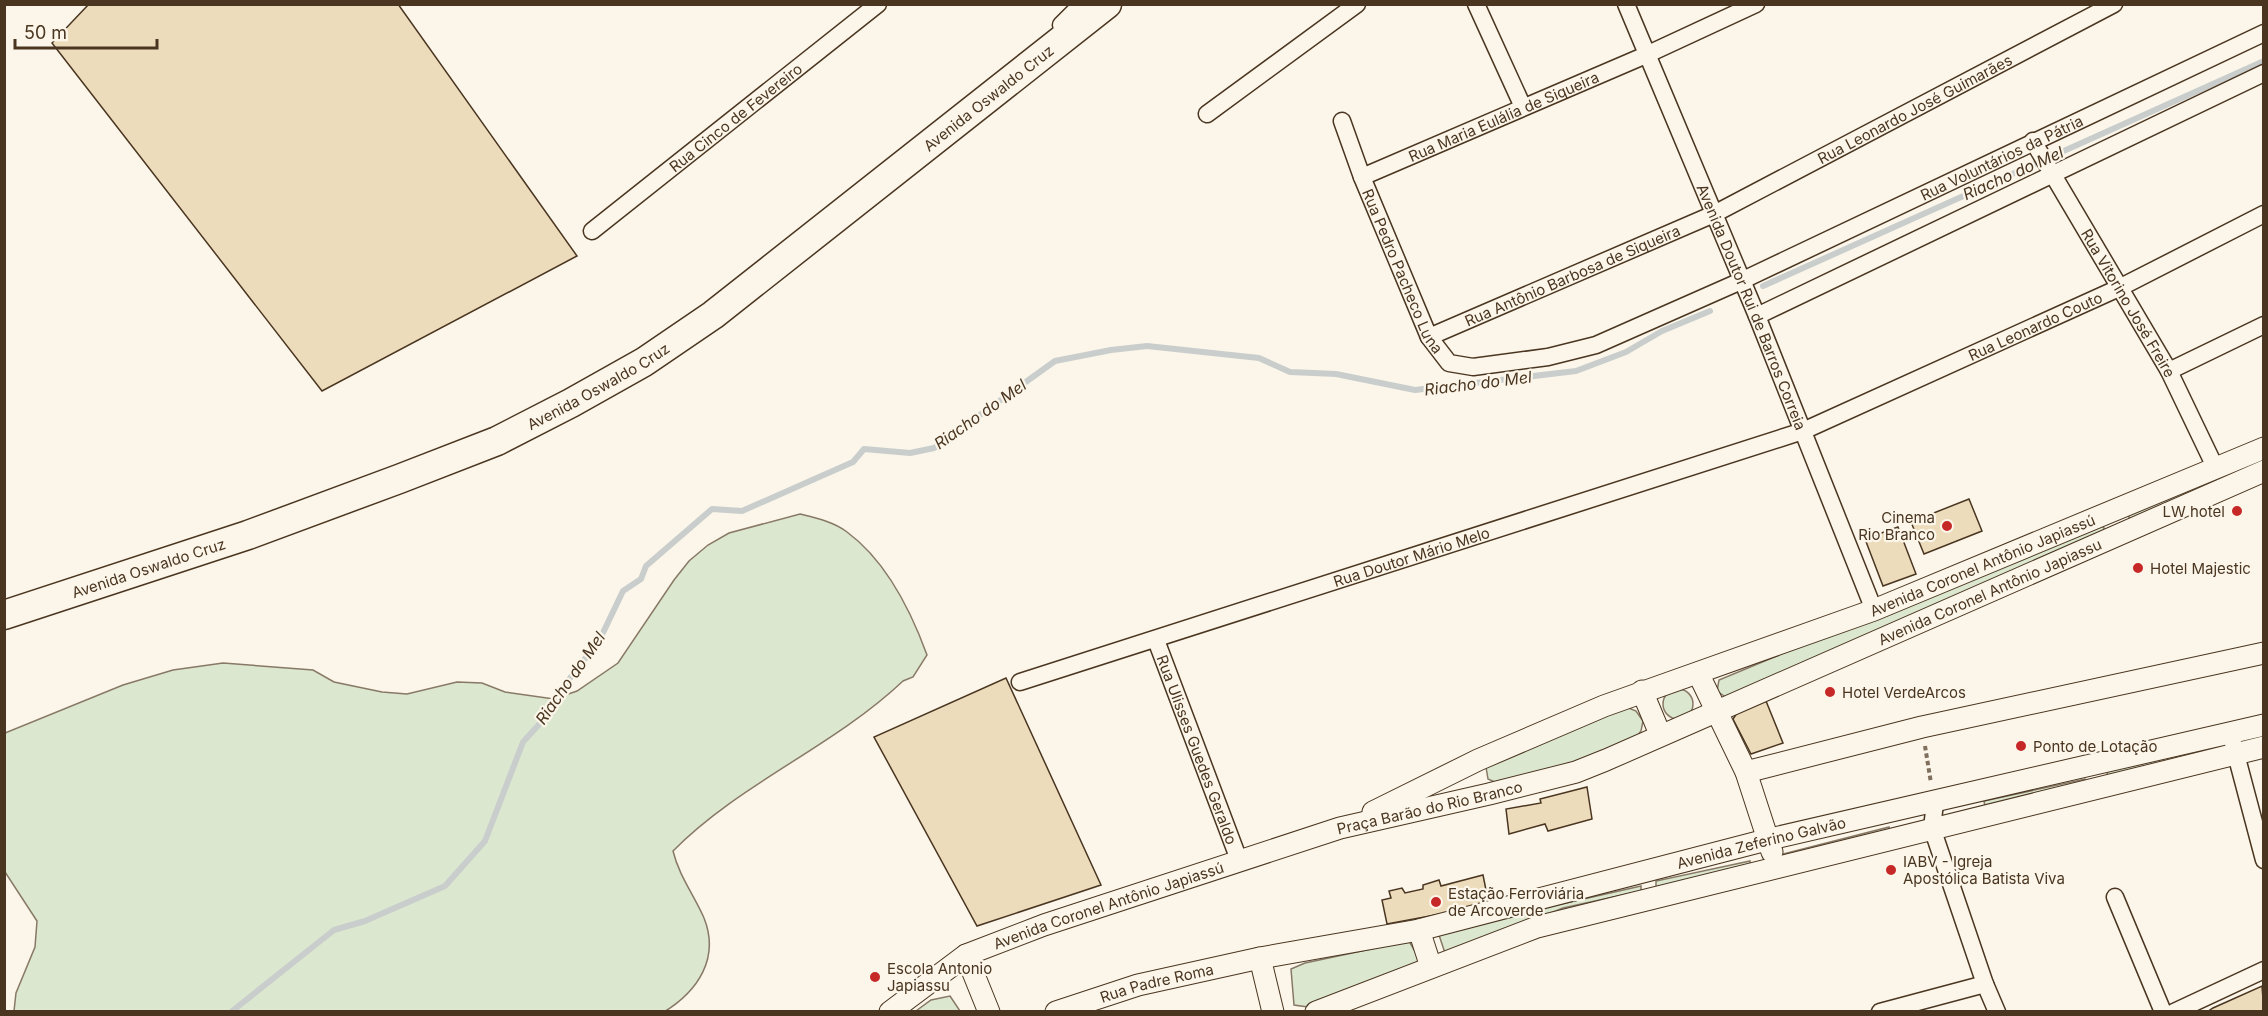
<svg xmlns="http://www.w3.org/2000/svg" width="2268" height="1016" font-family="Inter,sans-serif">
  <rect width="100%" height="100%" fill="#fbf6e9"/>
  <path fill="#dce7d0" stroke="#887966" stroke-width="1.5" d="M2263,455V464L2132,520L2126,514Z
    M800,514C816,518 834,522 847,532C885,560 911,611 927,655L913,677L903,681C832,748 740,783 673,851C679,876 694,895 704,918C720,958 698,991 664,1012L14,1011L16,993L35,947L37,921L5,872V733L123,685L173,670L223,663L313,670L334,682L382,692L407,694L457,682L482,683L505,692L554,699L577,691L618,663L674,580L689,561L708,545L729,533Z
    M2099,522L2104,528L2103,536L1727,698L1717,691L1719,680Z
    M1663 704a15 15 0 1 1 30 0a15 15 0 1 1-30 0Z
    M1624,706L1636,711L1643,721L1641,731L1634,740L1579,763L1499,784L1488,779L1486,767Z
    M2214,745L2216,754L2108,781L2107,771Z
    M2085,779L2088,787L1986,812L1984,801Z
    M1889,827L1890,837L1785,862L1783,854Z
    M1750,861V868L1656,890V881Z
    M1641,886V891L1563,908L1446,956L1438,932Z
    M1409,941L1420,960L1412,967L1308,1007L1294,1005L1291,969L1305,963Z
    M950,996L960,1011H916L931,1000Z"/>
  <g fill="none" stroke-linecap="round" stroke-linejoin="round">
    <path stroke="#c9cecd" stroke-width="6" d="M1763,286L2264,61
      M231,1012L334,930L365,921L445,886L485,841L523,742L545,718L554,699L600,639L623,591L641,579L646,566L712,509L742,511L853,462L864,449L910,453L934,448L1055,361L1111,350L1147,346L1259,358L1290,372L1336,374L1415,390L1576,371L1626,352L1662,331L1710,311"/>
  </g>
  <path fill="#ecdcbc" stroke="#4a3520" stroke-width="1.5" d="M89,4H398L577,256L322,391L52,43Z
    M1969,499L1982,531L1924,554L1911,522Z
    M1898,527L1916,574L1883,586L1865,539Z
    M1006,678L1101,885L977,926L874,737Z
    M1766,701L1783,743L1751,754L1733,719L1737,713Z
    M1587,787L1592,819L1548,831L1545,824L1509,834L1506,809L1541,803L1540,799Z
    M1483,875L1489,905L1387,924L1382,900L1391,898L1389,891L1402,888L1405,893L1423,889V885L1439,880L1441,886Z
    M2262,986L2264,1012H2207L2213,1008Z"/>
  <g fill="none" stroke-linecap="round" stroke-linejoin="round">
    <defs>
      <g id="minor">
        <path d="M1476,4L1523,107"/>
        <path id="s1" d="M1626,4L1757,316L1874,610"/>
        <path d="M1061,25L1082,4"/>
        <path d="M1207,114L1357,4"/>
        <path id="s2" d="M1342,121L1362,177L1429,337L1449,363L1473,367L1548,357L1596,345L1741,281L2264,33"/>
        <path id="s3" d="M2033,141L2169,371L2216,469"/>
        <path id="s4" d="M1362,177L1646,55L1756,4"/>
        <path id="s5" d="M592,231L878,4"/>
        <path d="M1757,316L2264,73"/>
        <path id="s6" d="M1429,337L1714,214L2114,4"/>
        <path d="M2169,371L2264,325"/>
        <path id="s7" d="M1156,640L1239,860"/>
        <path id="s8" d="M1020,682L1803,431L2121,287L2264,214"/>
        <path d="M2233,743L2264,860"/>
        <path d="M1935,803L1932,828L1985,984L1997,1012"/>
        <path d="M2115,897L2163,1012"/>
        <path d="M1880,1012L1985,984"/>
        <path d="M2174,1012L2264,970"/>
      </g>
      <g id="tertiary">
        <path d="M1698,673L1746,772L1772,852"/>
        <path d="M1642,691L1660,734"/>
        <path d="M1746,772L1922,727L2264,653"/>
        <path id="s9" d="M1373,812L1478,760L1604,706L1874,610L2264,448"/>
        <path d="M1419,930L1431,967"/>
        <path d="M966,955L989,1012"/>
        <path d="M1260,958L1273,1012"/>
        <path id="s10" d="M890,1012L966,955L1044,925L1340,828L1489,794L1576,772L1606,760L2264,471"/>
        <path id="s11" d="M1056,1012L1138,985L1260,958L1419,930L1770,839L2264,725"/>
        <path d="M1316,1012L1537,927L2264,747"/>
      </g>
      <g id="trunk">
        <path id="s12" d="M4,615L248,535L399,479L497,441L571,403L644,362L713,315L1107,4"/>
      </g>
    </defs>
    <use href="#minor" stroke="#4a3520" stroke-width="19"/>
    <use href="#tertiary" stroke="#4a3520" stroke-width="23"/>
    <use href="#trunk" stroke="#4a3520" stroke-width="31"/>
    <path stroke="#7f6f5c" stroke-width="4" stroke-dasharray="4.5 3" stroke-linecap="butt" d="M1925,746L1931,783"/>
    <use href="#minor" stroke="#fbf6e9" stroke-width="16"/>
    <use href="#tertiary" stroke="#fbf6e9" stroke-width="21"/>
    <use href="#trunk" stroke="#fbf6e9" stroke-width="28"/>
  </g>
  <g fill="#c62828" stroke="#fbf6e9" stroke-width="2">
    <circle cx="2237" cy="511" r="6"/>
    <circle cx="1947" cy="526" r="6"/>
    <circle cx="2138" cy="568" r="6"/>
    <circle cx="1830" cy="692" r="6"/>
    <circle cx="2021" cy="746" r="6"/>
    <circle cx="1891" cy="870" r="6"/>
    <circle cx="1436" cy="902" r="6"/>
    <circle cx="875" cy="977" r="6"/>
  </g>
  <g text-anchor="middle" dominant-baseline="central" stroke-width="4.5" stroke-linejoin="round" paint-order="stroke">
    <g font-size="15" fill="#4a3520" stroke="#fbf6e9">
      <text stroke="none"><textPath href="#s12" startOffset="1124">Avenida Oswaldo Cruz</textPath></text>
      <text stroke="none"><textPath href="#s6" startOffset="537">Rua Leonardo José Guimarães</textPath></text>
      <text stroke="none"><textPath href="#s4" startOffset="154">Rua Maria Eulália de Siqueira</textPath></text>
      <text stroke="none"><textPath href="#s5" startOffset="183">Rua Cinco de Fevereiro</textPath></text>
      <text stroke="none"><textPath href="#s2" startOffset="862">Rua Voluntários da Pátria</textPath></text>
      <text stroke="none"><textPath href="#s2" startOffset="162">Rua Pedro Pacheco Luna</textPath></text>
      <text stroke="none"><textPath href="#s6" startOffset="156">Rua Antônio Barbosa de Siqueira</textPath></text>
      <text stroke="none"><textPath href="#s3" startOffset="188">Rua Vitorino José Freire</textPath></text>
      <text stroke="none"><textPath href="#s1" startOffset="328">Avenida Doutor Rui de Barros Correia</textPath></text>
      <text stroke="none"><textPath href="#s8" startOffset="1077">Rua Leonardo Couto</textPath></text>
      <text stroke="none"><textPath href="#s12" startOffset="638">Avenida Oswaldo Cruz</textPath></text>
      <text stroke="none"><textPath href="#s8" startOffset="411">Rua Doutor Mário Melo</textPath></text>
      <text stroke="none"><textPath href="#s9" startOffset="658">Avenida Coronel Antônio Japiassú</textPath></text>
      <text stroke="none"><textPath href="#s12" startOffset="152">Avenida Oswaldo Cruz</textPath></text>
      <text stroke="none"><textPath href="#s10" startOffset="1184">Avenida Coronel Antônio Japiassu</textPath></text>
      <text stroke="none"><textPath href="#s7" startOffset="117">Rua Ulisses Guedes Geraldo</textPath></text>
      <text stroke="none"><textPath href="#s10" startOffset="582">Praça Barão do Rio Branco</textPath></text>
      <text stroke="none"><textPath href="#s11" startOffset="726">Avenida Zeferino Galvão</textPath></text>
      <text stroke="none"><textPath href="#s10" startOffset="246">Avenida Coronel Antônio Japiassú</textPath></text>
      <text stroke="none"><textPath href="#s11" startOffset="105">Rua Padre Roma</textPath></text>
    </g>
    <g font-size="15" fill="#4a3520" stroke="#fbf6e9" text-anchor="start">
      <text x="2225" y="511" text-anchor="end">LW hotel</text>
      <text x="1935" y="517" text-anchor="end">Cinema<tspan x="1935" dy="17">Rio Branco</tspan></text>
      <text x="2150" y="568">Hotel Majestic</text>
      <text x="1842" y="692">Hotel VerdeArcos</text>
      <text x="2033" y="746">Ponto de Lotação</text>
      <text x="1903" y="861">IABV - Igreja<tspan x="1903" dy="17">Apostólica Batista Viva</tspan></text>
      <text x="1448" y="893">Estação Ferroviária<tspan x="1448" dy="17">de Arcoverde</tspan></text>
      <text x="887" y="968">Escola Antonio<tspan x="887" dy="17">Japiassu</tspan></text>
    </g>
    <g font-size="16" font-style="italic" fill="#4a3520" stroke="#fbf6e9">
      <text transform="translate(2013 173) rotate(-24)">Riacho do Mel</text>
      <text transform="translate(1478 383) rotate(-7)">Riacho do Mel</text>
      <text transform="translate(980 414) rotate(-35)">Riacho do Mel</text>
      <text transform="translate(570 678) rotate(-55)">Riacho do Mel</text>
    </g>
  </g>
  <rect width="2268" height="1016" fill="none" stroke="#4a3520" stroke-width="12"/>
  <path d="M15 39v9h142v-9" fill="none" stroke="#4a3520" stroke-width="3"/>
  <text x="24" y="39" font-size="18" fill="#4a3520" stroke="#fbf6e9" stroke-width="4.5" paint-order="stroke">50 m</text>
</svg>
